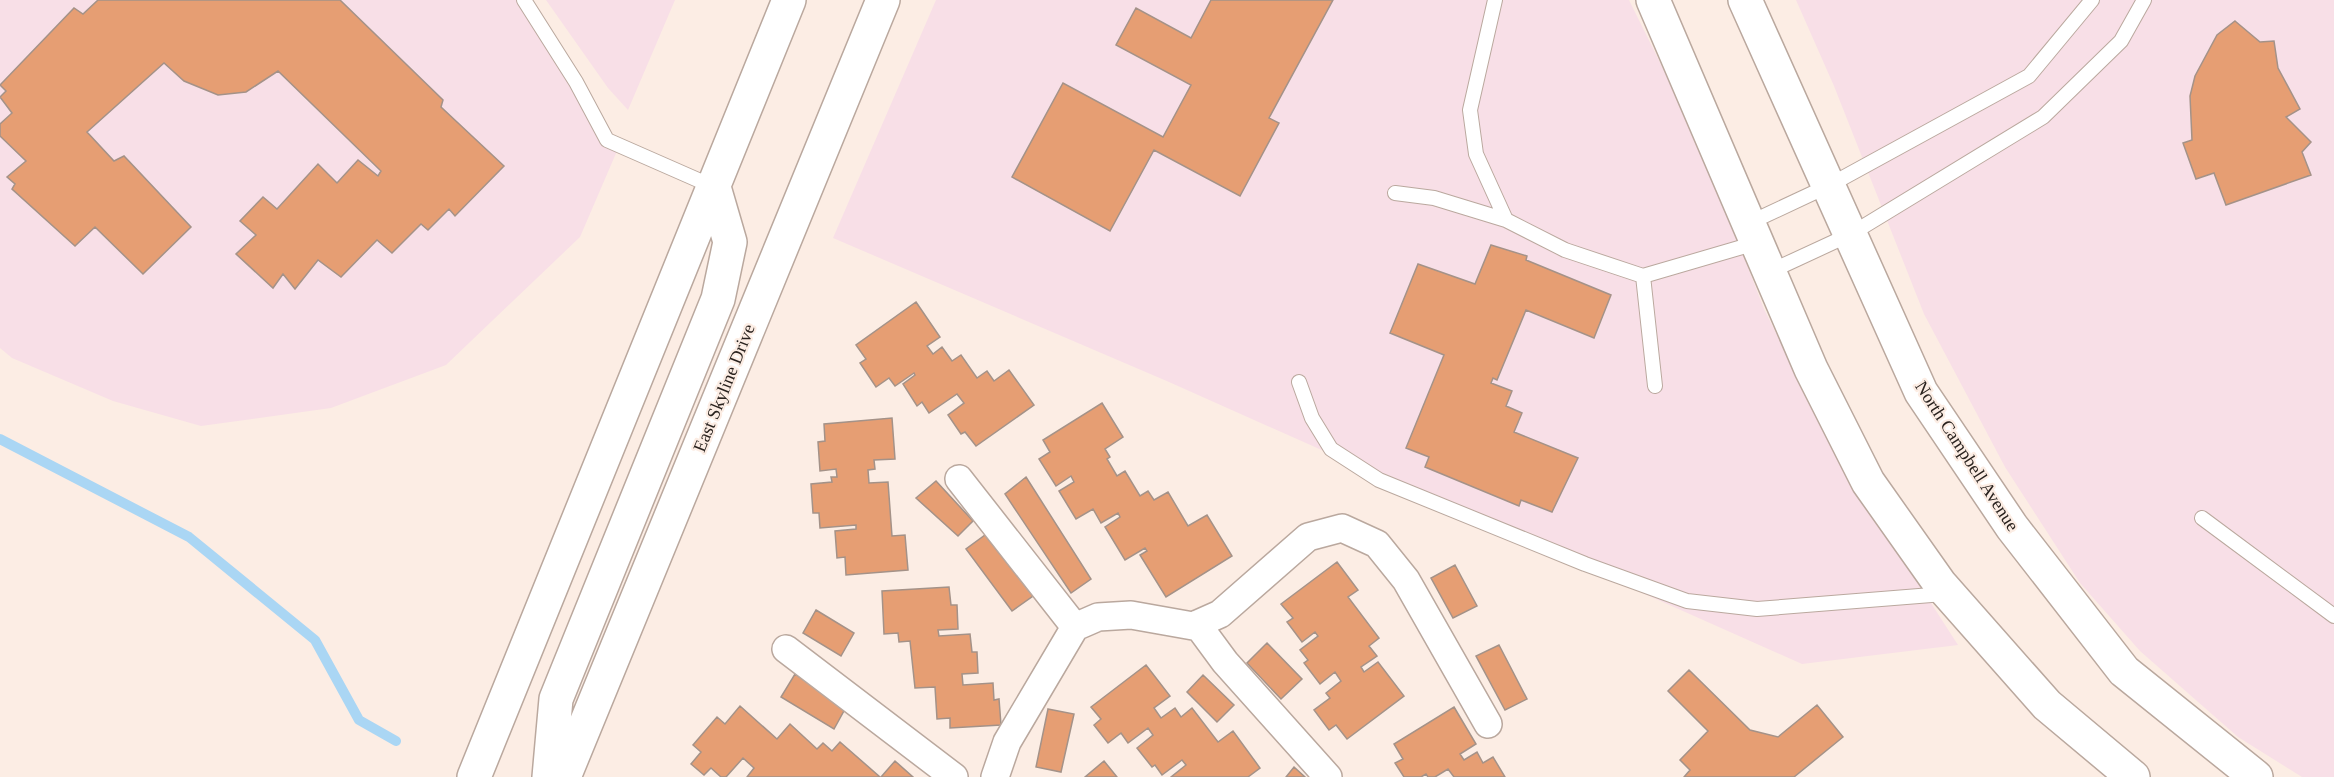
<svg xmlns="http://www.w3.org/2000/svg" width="2334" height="777" font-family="'Times New Roman',serif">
  <rect width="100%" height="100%" fill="#fcede4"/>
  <path fill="#f8dfe7" d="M0,0H525L617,151L580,237L446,365L331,408L201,426L113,401L12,358L0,348Z
    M546,0H675L628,110L608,88Z
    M936,0H1629L1701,145L1764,309L1842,465L1958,645L1802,664L1169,382L833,238Z
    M1796,0H2334V777H2302L2238,737L2140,651L2080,583L2005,467L1924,314L1834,86Z"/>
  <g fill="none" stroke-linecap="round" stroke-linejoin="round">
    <path stroke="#aad6f4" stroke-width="10" d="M0,439L189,537L315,640L359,720L396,741"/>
  </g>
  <path fill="#e69e73" stroke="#a49288" stroke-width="1.5" d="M98,0H340L443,100L441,107L504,166L455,216L449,209L428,230L421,224L392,253L377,240L341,277L318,260L295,289L283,274L273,288L236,254L256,235L240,221L263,197L277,209L318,164L337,183L358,160L378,176L381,171L278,71L246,92L218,95L184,81L164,63L87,132L114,161L124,156L191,227L143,274L95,227L75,246L12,189L15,184L7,177L26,161L0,136V124L12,113L0,97L6,91L0,85L74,8L83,14Z
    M1211,0H1333L1269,118L1279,123L1240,196L1154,150L1110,231L1012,177L1063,83L1163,137L1191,85L1116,45L1136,8L1191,38Z
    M2235,21L2260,42L2274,41L2278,68L2300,109L2286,117L2311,142L2302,152L2311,175L2226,205L2214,173L2196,179L2183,143L2192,140L2190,96L2195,76L2217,35Z
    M1491,245L1527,256L1526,260L1611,295L1594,338L1526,310L1497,380L1493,378L1491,383L1512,391L1506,406L1522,413L1514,432L1578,458L1552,512L1521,500L1519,506L1425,467L1429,457L1406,448L1444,355L1390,333L1418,264L1475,284Z
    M916,302L940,337L927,346L933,354L942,347L952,361L961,355L977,378L987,371L994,381L1009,370L1034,405L976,446L965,432L961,434L948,415L964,403L957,394L929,413L922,402L917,406L903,384L915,375L914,373L895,386L889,378L876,387L860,363L866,359L856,345Z
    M1102,403L1123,437L1105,449L1110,457L1107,459L1117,476L1125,471L1140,496L1148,491L1154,500L1168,492L1188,526L1207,515L1232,556L1166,597L1140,555L1147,551L1145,548L1125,560L1105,527L1120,517L1118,513L1101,523L1093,509L1076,519L1059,491L1074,482L1071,476L1056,486L1039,459L1050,452L1043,440Z
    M892,418L895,459L874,460L875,469L868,470L869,483L888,482L892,536L905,535L908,570L846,575L845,557L837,558L835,531L856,529V525L820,528L819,513H813L811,484L832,482L831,477H837L836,469L820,471L818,442L825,441L824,424Z
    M1026,477L1091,579L1071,593L1005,494Z
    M936,481L973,521L958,536L916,498Z
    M985,535L1033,596L1012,611L966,549Z
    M1337,562L1358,590L1348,597L1379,638L1369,646L1377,656L1361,667L1364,672L1378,662L1404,696L1347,739L1336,725L1329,730L1314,710L1330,698L1326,693L1341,681L1335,672L1320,684L1304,663L1308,660L1300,650L1318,636L1315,632L1302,642L1287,622L1293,618L1281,604Z
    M1455,565L1477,606L1453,618L1431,578Z
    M949,587L951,605H957L958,629L938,630L939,636L970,634L972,652H977L978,673L962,674L963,685L993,683L994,700L999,699L1001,725L950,728V718L937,719L935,687L915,688L910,641L899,642L898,633L884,634L882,591Z
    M816,610L854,633L841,656L803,633Z
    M1267,643L1302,679L1281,699L1247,663Z
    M1499,645L1527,699L1505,710L1476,656Z
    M1146,665L1170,696L1154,708L1161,718L1175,708L1181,717L1192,708L1218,742L1233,731L1260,768L1248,777H1171L1186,765L1182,760L1162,775L1155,765L1152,767L1137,748L1153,735L1148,728L1128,743L1121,733L1108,743L1094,725L1101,719L1091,707Z
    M1689,670L1750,730L1778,737L1817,705L1843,737L1794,777H1684L1690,770L1680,760L1708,731L1668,691Z
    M795,674L845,709L834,729L781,697Z
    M1203,675L1234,705L1217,722L1187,692Z
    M740,706L777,739L790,724L817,749L823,743L832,751L840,742L880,777H747L754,768L743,758L726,777H721L711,768L704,775L691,764L701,752L693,745L717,717L725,724Z
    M1454,707L1476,744L1460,754L1464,760L1477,752L1483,763L1493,757L1505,777H1454L1448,769L1435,777H1428L1426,774L1421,777H1404L1395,763L1403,759L1394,744Z
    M1048,709L1074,714L1061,772L1036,767Z
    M895,761L913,777H881Z
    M1104,761L1117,777H1085Z
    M1294,767L1305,777H1286Z"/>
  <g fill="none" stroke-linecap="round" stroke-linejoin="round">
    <defs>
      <path id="lane" d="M524,0L576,82L607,140L714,187
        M1495,0L1470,110L1476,154L1506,220
        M1395,193L1434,198L1506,220L1565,250L1643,276L1756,243
        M1749,223L1828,186L2029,76L2092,0
        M1769,272L1851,234L2043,117L2121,41L2144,0
        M1643,276L1655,386
        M1299,382L1312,418L1331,449L1379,480L1585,564L1687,601L1757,609L1944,594
        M2202,518L2334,616"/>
      <path id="street" d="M959,479L1075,627
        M1197,624L1225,662L1328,777
        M786,649L954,777
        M995,777L1007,742L1075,627L1098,617L1131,615L1193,626L1220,614L1308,537L1342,528L1377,544L1406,580L1488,724"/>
      <path id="secondary" d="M1653,0L1811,369L1868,482L1940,584L2047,705L2133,777
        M1745,0L1921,392L2012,527L2124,671L2256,777"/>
      <path id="primary" d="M474,777L789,0
        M549,777L556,699L718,299L730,242L714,187
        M564,777L883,0"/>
    </defs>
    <use href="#lane" stroke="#baa89e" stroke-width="16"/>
    <use href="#street" stroke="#baa89e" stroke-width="30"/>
    <use href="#secondary" stroke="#baa89e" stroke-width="36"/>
    <use href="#primary" stroke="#baa89e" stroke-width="36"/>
    <use href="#lane" stroke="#fff" stroke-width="14"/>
    <use href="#street" stroke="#fff" stroke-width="27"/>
    <use href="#secondary" stroke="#fff" stroke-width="33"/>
    <use href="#primary" stroke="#fff" stroke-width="33"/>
  </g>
  <g text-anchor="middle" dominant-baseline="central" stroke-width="4.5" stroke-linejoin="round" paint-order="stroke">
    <g font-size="18" fill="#29221e" stroke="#fcede4">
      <text transform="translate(724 388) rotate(-68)">East Skyline Drive</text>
      <text transform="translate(1967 456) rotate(57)">North Campbell Avenue</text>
    </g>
  </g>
</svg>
